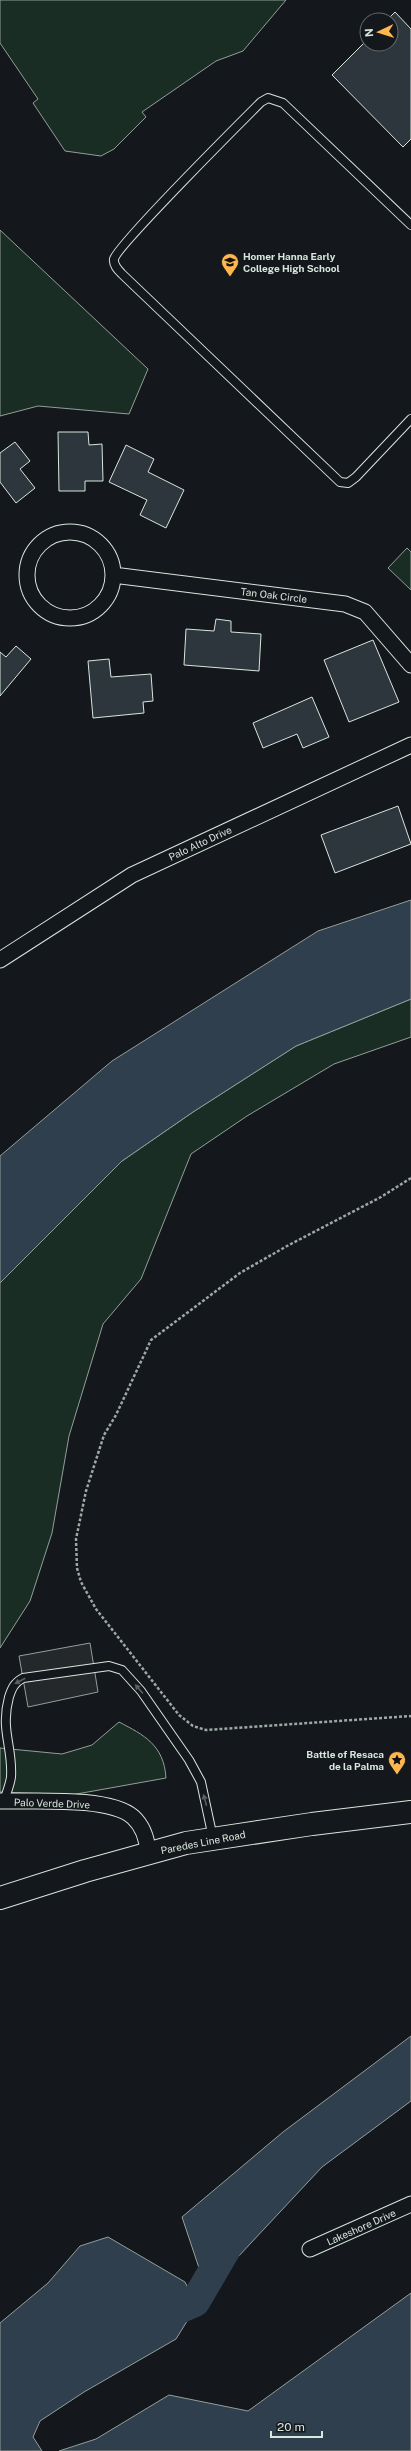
<svg xmlns="http://www.w3.org/2000/svg" width="411" height="2451" font-family="'Public Sans',sans-serif">
  <rect width="100%" height="100%" fill="#14181c"/>
  <path fill="#1a2d24" stroke="#939e99" d="M0,0H286L243,51L216,61L142,112L146,117L114,149L101,156L65,151L33,103L38,99L0,43Z
    M0,230L148,369L129,414L38,406L0,416Z
    M407,548L411,552V590L388,568Z
    M411,999V1037L334,1064L247,1116L191,1154L141,1279L103,1324L69,1436L52,1533L30,1601L0,1648V1283L122,1161L193,1112L296,1046Z
    M119,1722C144,1735 164,1745 166,1778L71,1795L0,1792V1748L62,1754L92,1745Z"/>
  <path fill="#24282b" stroke="#939e99" d="M90,1643L98,1692L28,1707L19,1656Z"/>
  <path fill="#2f3f4d" stroke="#939e99" d="M411,900V999L296,1046L193,1112L122,1161L0,1283V1156L112,1061L318,931Z
    M411,2036V2101L322,2167L208,2289L204,2283L182,2217L283,2132Z
    M108,2237L185,2282L197,2305L176,2339L84,2392L40,2421L33,2437L42,2451H0V2323L48,2283L80,2246Z
    M411,2293V2451H59L96,2439L169,2395L248,2411Z"/>
  <g fill="none" stroke-linecap="round" stroke-linejoin="round">
    <path stroke="#2f3f4d" stroke-width="30" d="M158,2318L195,2302L226,2249"/>
  </g>
  <path fill="#2c363c" stroke="#d8e6dc" d="M395,12L411,29V139L403,147L332,75L367,40V44H391V20H387Z
    M58,432H88L89,445L102,444L103,481H85V491H59Z
    M15,442L30,461L20,469L35,488L16,503L0,482V453Z
    M126,445L154,459L148,472L184,490L166,528L140,515L147,500L109,482Z
    M216,619L231,621V632L261,634L259,671L184,665L186,629L214,631Z
    M373,640L399,702L349,722L324,660Z
    M16,646L31,659L0,696V652L6,657Z
    M109,659L111,677L151,674L153,701L143,702L144,713L93,718L88,661Z
    M312,697L329,737L303,748L297,734L263,748L253,723Z
    M398,806L411,844L335,873L321,835Z"/>
  <g fill="none" stroke-linecap="round" stroke-linejoin="round">
    <defs>
      <path id="lane" d="M411,225L283,103L268,98L261,102C242,121 117,246 114,259C113,265 118,270 122,274L340,482L348,483L356,477L411,419
        M4,1801C6,1794 10,1785 11,1777C13,1747 0,1730 9,1697C12,1688 14,1683 23,1678L109,1666L122,1670L141,1691L189,1760L201,1782L213,1838"/>
      <path id="street" d="M27 575a43 43 0 1 1 86 0a43 43 0 1 1-86 0Z
        M113,575L345,604L365,612L411,665
        M0,960L132,875L411,745
        M0,1801C32,1802 109,1796 133,1817C144,1827 147,1839 148,1852
        M310,2249L411,2204"/>
      <path id="primary" d="M0,1898L85,1871L186,1843L312,1824L411,1812"/>
    </defs>
    <use href="#lane" stroke="#d8e6dc" stroke-width="10"/>
    <use href="#street" stroke="#d8e6dc" stroke-width="17"/>
    <use href="#primary" stroke="#d8e6dc" stroke-width="24"/>
    <path stroke="#9da8a2" stroke-width="2.5" stroke-dasharray="3 2" stroke-linecap="butt" d="M411,1178L381,1197L287,1246L240,1273L151,1340L116,1415L104,1435L86,1491L76,1539L77,1568L81,1582L96,1609L179,1715L193,1726L206,1730L411,1716"/>
    <use href="#lane" stroke="#14181c" stroke-width="8"/>
    <use href="#street" stroke="#14181c" stroke-width="15"/>
    <use href="#primary" stroke="#14181c" stroke-width="22"/>
  </g>
  <defs><path id="oneway-solid" d="M-6-.8H1V-3.2L6.5 0L1 3.2V.8H-6Z"/></defs>
  <g fill="#59605f">
    <use href="#oneway-solid" transform="translate(20 1681) rotate(152)"/>
    <use href="#oneway-solid" transform="translate(139 1689) rotate(-131)"/>
    <use href="#oneway-solid" transform="translate(205 1800) rotate(-105)"/>
  </g>
  <defs>
    <symbol id="school-pin" viewBox="-11 -11 22 30"><path d="M0 17L-7.5 6A9.5 9.5 0 1 1 7.5 6Z" fill="#ffb74d" stroke="#14181c"/><path d="M0-5L7-2L0 1L-7-2ZM-4 1L0 2.5L4 1V4Q0 6-4 4Z" fill="#111"/></symbol>
    <symbol id="sight-pin" viewBox="-11 -11 22 30"><path d="M0 17L-7.5 6A9.5 9.5 0 1 1 7.5 6Z" fill="#ffb74d" stroke="#14181c"/><path d="M0-6L1.8-2.2L6-1.7L2.9 1.2L3.7 5.4L0 3.3L-3.7 5.4L-2.9 1.2L-6-1.7L-1.8-2.2Z" fill="#111"/></symbol>
  </defs>
  <g fill-rule="evenodd">
    <use href="#school-pin" x="220" y="252" width="20" height="27"/>
    <use href="#sight-pin" x="387" y="1750" width="20" height="27"/>
  </g>
  <g text-anchor="middle" dominant-baseline="central" stroke-width="3" stroke-linejoin="round" paint-order="stroke">
    <g font-size="10" font-weight="bold" fill="#d8e6dc" stroke="#14181c" text-anchor="start">
      <text x="243" y="256">Homer Hanna Early<tspan x="243" dy="12">College High School</tspan></text>
      <text x="384" y="1754" text-anchor="end">Battle of Resaca<tspan x="384" dy="12">de la Palma</tspan></text>
    </g>
    <g font-size="10" fill="#d8e6dc" stroke="#14181c">
      <text transform="translate(274 595) rotate(7)">Tan Oak Circle</text>
      <text transform="translate(200 843) rotate(-25)">Palo Alto Drive</text>
      <text transform="translate(52 1803) rotate(2)">Palo Verde Drive</text>
      <text transform="translate(203 1842) rotate(-11)">Paredes Line Road</text>
      <text transform="translate(361 2227) rotate(-24)">Lakeshore Drive</text>
    </g>
  </g>
  <g transform="translate(379 32) rotate(266)"><circle r="19" fill="#14181c" stroke="#626a69"/>
  <path d="M0-3L7 15L0 10L-7 15Z" fill="#ffb74d"/>
  <text y="-6" font-size="11" font-weight="bold" text-anchor="middle" fill="#d8e6dc">N</text>
  </g>
  <path d="M271 2431v6h51v-6" fill="none" stroke="#d8e6dc" stroke-width="2"/>
  <text x="277" y="2431" font-size="12" fill="#d8e6dc" stroke="#14181c" stroke-width="3" paint-order="stroke">20 m</text>
</svg>
